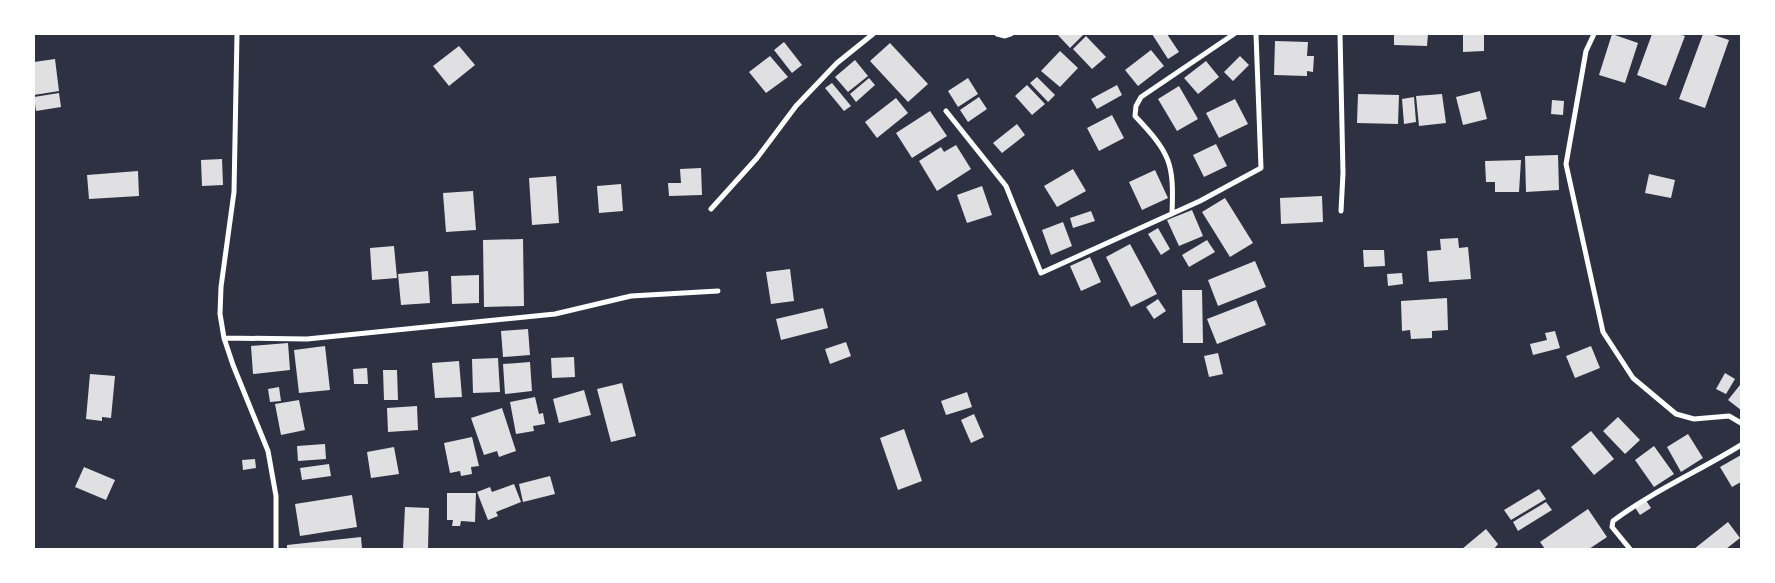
<svg xmlns="http://www.w3.org/2000/svg" width="1775" height="583" font-family="'Noto Sans',sans-serif">
  <rect width="100%" height="100%" fill="#2d3142"/>
  <path fill="#e0e0e3" d="M1057,34H1084L1070,48Z
    M1152,34H1167L1179,52L1168,59Z
    M1394,34H1428L1427,46L1394,45Z
    M1463,34H1484V51L1463,52Z
    M1612,34L1638,43L1625,83L1599,75Z
    M1652,34H1678L1685,36L1666,86L1637,75Z
    M1703,34H1711L1729,40L1705,108L1679,99Z
    M1086,36L1106,57L1092,69L1073,49Z
    M1275,41L1308,42L1307,56H1314L1313,72L1307,71V76L1274,75Z
    M784,42L802,65L792,73L774,50Z
    M890,43L928,84L908,102L870,61Z
    M459,46L475,65L449,86L433,66Z
    M1151,50L1164,66L1138,86L1125,70Z
    M1060,51L1078,68L1060,87L1041,71Z
    M770,56L788,77L766,93L749,72Z
    M1240,56L1249,65L1233,81L1224,72Z
    M55,59L59,91L34,95V62Z
    M855,60L868,76L848,92L835,77Z
    M1206,61L1219,77L1198,94L1184,78Z
    M1037,77L1055,95L1048,102L1030,83Z
    M869,78L875,85L856,102L850,94Z
    M968,78L978,94L958,107L948,91Z
    M832,83L851,106L844,111L825,88Z
    M1027,85L1045,104L1032,115L1015,96Z
    M1117,85L1122,95L1097,109L1091,99Z
    M1179,86L1198,119L1177,131L1158,99Z
    M1480,91L1487,119L1463,125L1456,97Z
    M59,93L61,107L36,111L34,97Z
    M1358,94L1399,95L1398,124L1357,123Z
    M1442,94L1446,123L1419,126L1416,96Z
    M979,97L987,109L968,122L960,110Z
    M1414,97L1416,122L1404,124L1402,99Z
    M896,98L908,113L877,138L865,122Z
    M1235,99L1248,124L1219,138L1206,113Z
    M1552,100L1564,101L1563,115L1551,114Z
    M930,111L947,136L912,158L896,133Z
    M1112,115L1124,138L1099,151L1087,128Z
    M1017,124L1025,135L1002,153L993,143Z
    M1216,144L1227,166L1204,177L1193,155Z
    M956,145L971,169L937,191L919,161L941,147L944,152Z
    M1558,155L1559,190L1526,192L1525,156Z
    M222,159L223,185L202,186L201,160Z
    M1521,160L1519,192H1495V182H1486L1485,161Z
    M701,168L702,195L669,196L668,183H681L680,169Z
    M1073,169L1086,191L1057,207L1044,186Z
    M1155,170L1168,198L1142,210L1129,182Z
    M138,171L139,196L89,199L87,175Z
    M1649,174L1675,180L1671,198L1645,193Z
    M556,176L559,223L532,225L529,178Z
    M621,184L623,211L599,213L597,186Z
    M982,186L992,215L967,223L957,195Z
    M473,191L476,230L446,232L443,193Z
    M1322,196L1323,222L1281,224L1280,198Z
    M1225,198L1253,243L1230,257L1202,212Z
    M1192,210L1203,236L1179,246L1167,220Z
    M1091,211L1095,221L1073,228L1070,218Z
    M1063,222L1072,246L1051,255L1042,230Z
    M1158,228L1170,249L1161,255L1148,234Z
    M1458,238L1459,248L1468,247L1471,279L1429,282L1427,251L1441,250L1440,239Z
    M523,239L524,306L484,307L483,240Z
    M1207,240L1215,252L1189,267L1182,255Z
    M1130,244L1157,294L1131,307L1106,257Z
    M394,246L397,278L372,280L370,248Z
    M1363,250H1384L1385,266L1364,267Z
    M1090,257L1101,282L1081,291L1070,266Z
    M1255,261L1266,287L1218,306L1208,280Z
    M790,269L794,301L771,304L766,272Z
    M428,271L430,303L401,305L398,274Z
    M1402,273L1403,284L1388,286L1387,274Z
    M479,275V303L452,304L451,276Z
    M1182,290H1202L1203,343H1183Z
    M1447,298L1448,330L1432,331V338L1411,339L1410,330L1402,331L1401,301Z
    M1158,299L1166,311L1154,319L1146,307Z
    M1256,300L1266,325L1217,344L1207,319Z
    M823,308L828,328L781,340L776,319Z
    M528,329L530,355L503,357L501,331Z
    M1555,331L1560,348L1533,355L1530,344L1547,340L1545,333Z
    M846,342L851,356L830,364L825,349Z
    M288,343L290,370L253,374L251,346Z
    M325,346L330,390L299,393L294,350Z
    M1591,346L1600,368L1575,378L1566,356Z
    M1218,353L1223,374L1209,377L1204,356Z
    M574,357L575,377L552,378L551,358Z
    M498,358L500,392L473,393L472,359Z
    M459,361L462,397L435,398L432,363Z
    M530,362L532,391L505,394L503,364Z
    M367,368L368,384H354L353,369Z
    M383,370H397L398,400H384Z
    M1725,373L1735,379L1726,394L1716,389Z
    M90,374L115,376L111,418L102,417V421L86,419Z
    M622,383L636,436L611,442L597,389Z
    M1740,385L1741,386V410L1728,400Z
    M279,387L281,401L270,402L268,389Z
    M584,390L591,415L559,423L553,399Z
    M967,392L972,407L946,415L941,401Z
    M535,397L539,414L543,413L545,424L533,426L534,431L516,434L510,402Z
    M299,400L305,430L281,435L275,404Z
    M417,406L418,430L388,432L387,408Z
    M502,408L516,451L499,457L497,451L484,455L471,418Z
    M974,414L984,437L971,443L961,420Z
    M1618,417L1640,440L1625,454L1603,431Z
    M904,429L922,481L898,490L880,438Z
    M1591,431L1614,459L1594,475L1571,447Z
    M1688,434L1703,458L1681,472L1667,447Z
    M472,437L479,466L471,467L472,474L461,476L460,471L450,473L444,443Z
    M325,444L326,459L298,461L297,446Z
    M1654,446L1674,474L1654,487L1635,460Z
    M394,447L399,474L371,478L367,452Z
    M1741,455V482L1732,487L1720,467Z
    M255,459L256,468L243,470L242,460Z
    M329,464L331,476L302,480L300,468Z
    M84,467L115,480L106,500L75,487Z
    M550,476L555,494L523,502L519,484Z
    M514,484L521,502L496,512L498,516L488,520L477,492L490,487L492,492Z
    M1539,489L1546,499L1511,520L1504,510Z
    M447,493H476L475,522L461,521L460,526H452L453,520H447Z
    M352,495L357,527L300,536L295,504Z
    M1645,499L1651,508L1640,515L1634,506Z
    M1546,502L1552,510L1518,531L1513,522Z
    M405,507L429,508L428,549H403Z
    M1588,509L1607,537L1589,549H1545L1540,542Z
    M1728,522L1740,538L1726,549H1694Z
    M1486,529L1498,544L1494,549H1462Z
    M361,537L362,549H287V545Z"/>
  <g fill="none" stroke-linecap="round" stroke-linejoin="round">
    <path stroke="#fff" stroke-width="5" d="M237,34L234,192L221,287L220,314L224,338L233,365L268,451L276,496V549
      M997,34L1005,36L1011,34
      M1340,34L1343,173L1341,211
      M1594,34L1586,51L1566,164L1603,332L1633,378L1676,414L1694,419L1729,416L1741,423
      M946,111L1006,186L1041,273L1200,201L1261,168L1256,34
      M711,209L757,158L796,106L837,63L873,34
      M1172,214C1174,163 1171,154 1135,116L1136,106L1141,97L1234,34
      M224,338L307,339L555,314L631,296L718,291
      M1630,549L1612,527L1613,521C1653,491 1699,471 1741,445"/>
  </g>
  <rect width="1775" height="583" fill="none" stroke="#ffffff" stroke-width="70"/>
</svg>
